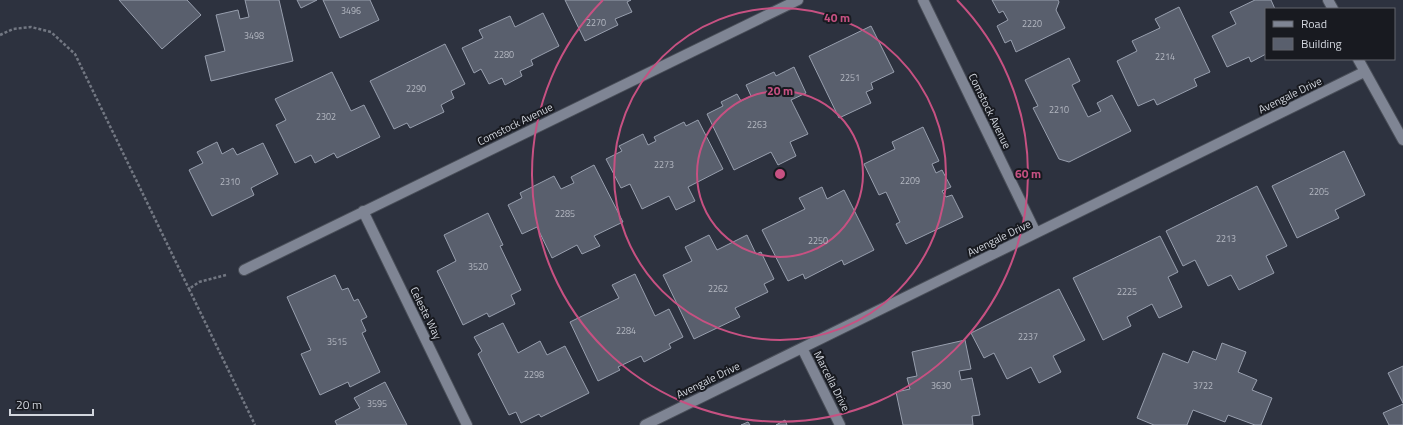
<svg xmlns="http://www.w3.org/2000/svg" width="1403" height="425" font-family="'Titillium Web',sans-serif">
  <rect width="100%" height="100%" fill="#2d323f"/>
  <path fill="#595f6d" stroke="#989fae" d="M119,0H187L201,15L162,49Z
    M245,0H279L293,61L211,81L205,56L225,51L216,15L238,10L240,19L249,17Z
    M297,0H317L301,8Z
    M323,0H370L379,20L340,38Z
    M565,0H631L627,2L632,12L615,19L618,25L585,41Z
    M992,0H1058L1059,2L1056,10L1065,28L1016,52L1011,40L1005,43L997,26L1008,20L1003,11L999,13Z
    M1255,0H1271L1275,9H1266V54L1251,62L1249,57L1227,67L1212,36L1236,24L1230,12Z
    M1179,7L1210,72L1194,79L1197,86L1157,105L1154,99L1138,106L1117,61L1137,51L1132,41L1160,28L1155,19Z
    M543,13L559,46L531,60L533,65L520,71L522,76L505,85L502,78L489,84L481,69L474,73L462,48L483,38L479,30L510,16L515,27Z
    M871,26L894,72L871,83L873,89L866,92L871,103L839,118L809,56Z
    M445,44L465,84L451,91L454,98L441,105L444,112L410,128L407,123L394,129L370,81Z
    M1069,58L1080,81L1072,85L1088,117L1101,111L1097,103L1112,95L1131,131L1069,162L1059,159L1033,108L1038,106L1025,80Z
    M794,67L806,93L791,100L808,134L790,142L796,156L778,165L771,152L734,170L707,114L723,106L721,102L737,94L741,101L751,96L746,85L774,72L776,76Z
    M332,72L351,111L364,105L380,137L337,158L334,153L315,163L311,155L295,163L276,125L286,120L275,99Z
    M698,120L723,169L688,187L695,201L676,210L669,196L642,209L630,184L621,188L606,159L622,151L619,146L643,134L648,145L656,141L654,137L684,122L686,126Z
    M923,127L939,161L932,164L936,173L942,170L951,187L942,191L946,197L952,195L963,217L906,244L896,224L900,222L886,192L879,195L864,164L895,149L892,142Z
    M217,142L222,154L233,148L237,155L263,143L278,174L251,188L254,195L212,216L189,170L203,163L197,152Z
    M1344,151L1365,195L1335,210L1339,218L1297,238L1272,186Z
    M594,165L623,222L594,236L600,246L582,254L577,245L552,258L537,227L522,234L508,205L522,198L520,193L554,176L561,189L574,183L571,177Z
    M1257,186L1287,246L1266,256L1274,273L1239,290L1231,275L1208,286L1195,260L1183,266L1166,231Z
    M822,187L827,199L844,190L874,250L844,265L842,260L805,279L803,274L788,281L762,230L805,209L799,198Z
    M488,213L503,245L500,246L521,290L511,295L515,304L489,317L487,313L463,325L437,271L456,261L444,235Z
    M709,235L717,250L747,235L756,254L761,252L774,279L764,284L768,292L735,308L740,317L694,339L663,275L692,261L685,247Z
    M1160,236L1178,272L1168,277L1182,307L1159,318L1152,304L1127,317L1131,326L1103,340L1073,278Z
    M635,274L655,316L669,309L683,337L669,344L671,348L644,362L641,356L618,367L620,370L598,381L570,322L619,298L612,285Z
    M335,275L342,290L348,288L354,301L358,299L367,317L361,320L366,331L362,333L380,372L350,387L348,382L320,395L301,354L311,350L287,297Z
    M1059,289L1085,340L1053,356L1061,372L1039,383L1031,367L1007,379L994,353L984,358L971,333Z
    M503,323L518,353L540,341L547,355L565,346L589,393L541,417L539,414L521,423L516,412L509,415L478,354L482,351L474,337Z
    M965,340L971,369L959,371L961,380L972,378L980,415L972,416L973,425H903L896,392L910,389L907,378L917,376L912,352Z
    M1222,343L1246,352L1238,372L1257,380L1252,390L1272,398L1261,425H1255L1228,415L1225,422L1193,410L1187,425H1154L1137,418L1163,353L1188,363L1193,351L1216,360Z
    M1403,366V403L1388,373Z
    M385,382L407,425H337L335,421L360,408L354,398Z
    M1403,404V425H1389L1383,413Z
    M785,420L787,425H776Z
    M748,422L750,425H741Z"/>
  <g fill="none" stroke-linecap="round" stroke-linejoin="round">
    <defs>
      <path id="minor" d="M923,0L1036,233
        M1328,0L1333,9
        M1358,59L1403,140
        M363,211L467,425
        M244,270L798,0
        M802,348L840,425
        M645,425L1364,72"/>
    </defs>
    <use href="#minor" stroke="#4a4f59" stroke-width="12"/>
    <path stroke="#727782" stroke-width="2.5" stroke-dasharray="3 2" stroke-linecap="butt" d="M0,35L13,29L31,27L51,32L75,54L189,289
      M226,275L199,282L189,289L255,425"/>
    <use href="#minor" stroke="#7f8594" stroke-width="10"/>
  </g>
  <g fill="none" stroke="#c75182" stroke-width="2">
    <circle cx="780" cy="174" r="83"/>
    <circle cx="780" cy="174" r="166"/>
    <path d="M957 0A248 248 0 1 1 603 0"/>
  </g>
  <g text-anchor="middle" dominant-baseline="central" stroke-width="4" stroke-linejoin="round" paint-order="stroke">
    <g font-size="9" fill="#b4b8c2">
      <text x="351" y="10">3496</text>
      <text x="596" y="22">2270</text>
      <text x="1032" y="23">2220</text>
      <text x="254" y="35">3498</text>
      <text x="504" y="54">2280</text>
      <text x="1165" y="56">2214</text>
      <text x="850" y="77">2251</text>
      <text x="416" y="88">2290</text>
      <text x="1059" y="109">2210</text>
      <text x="326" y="116">2302</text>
      <text x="757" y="124">2263</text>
      <text x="664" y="164">2273</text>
      <text x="910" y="180">2209</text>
      <text x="230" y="181">2310</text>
      <text x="1319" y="191">2205</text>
      <text x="565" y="213">2285</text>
      <text x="1226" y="238">2213</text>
      <text x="818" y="240">2250</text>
      <text x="478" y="266">3520</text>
      <text x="718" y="288">2262</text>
      <text x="1127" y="291">2225</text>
      <text x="626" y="330">2284</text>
      <text x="1028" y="336">2237</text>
      <text x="337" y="341">3515</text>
      <text x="534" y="374">2298</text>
      <text x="941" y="385">3630</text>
      <text x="1203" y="385">3722</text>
      <text x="377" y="403">3595</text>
    </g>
    <g font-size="11" fill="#d2d6de" stroke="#181a20">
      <text transform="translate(1290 95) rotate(-26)">Avengale Drive</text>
      <text transform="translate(990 111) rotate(64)">Comstock Avenue</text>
      <text transform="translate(515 124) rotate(-26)">Comstock Avenue</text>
      <text transform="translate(999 238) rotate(-26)">Avengale Drive</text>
      <text transform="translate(426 313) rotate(64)">Celeste Way</text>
      <text transform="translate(708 380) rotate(-26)">Avengale Drive</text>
      <text transform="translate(832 381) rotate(63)">Marcella Drive</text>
    </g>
  </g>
  <circle cx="780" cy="174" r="6" fill="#c75182" stroke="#181a20" stroke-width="2"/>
  <g font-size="12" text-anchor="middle" font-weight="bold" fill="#c75182" stroke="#181a20" stroke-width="4" stroke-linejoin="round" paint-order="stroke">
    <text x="837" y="22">40 m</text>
    <text x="780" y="95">20 m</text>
    <text x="1028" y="178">60 m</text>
  </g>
  <rect x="1265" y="8" width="130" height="52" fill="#181a20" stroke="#62656c"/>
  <rect x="1273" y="21" width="20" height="6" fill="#7f8594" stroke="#62656c"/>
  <text x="1301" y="28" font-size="12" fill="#d2d6de">Road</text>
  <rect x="1273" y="38" width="20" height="12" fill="#595f6d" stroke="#62656c"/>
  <text x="1301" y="48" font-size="12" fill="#d2d6de">Building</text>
  <path d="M10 409v6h83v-6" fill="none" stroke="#d2d6de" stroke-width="2"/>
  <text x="16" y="409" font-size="12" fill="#d2d6de" stroke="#181a20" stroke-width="3" paint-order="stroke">20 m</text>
</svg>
